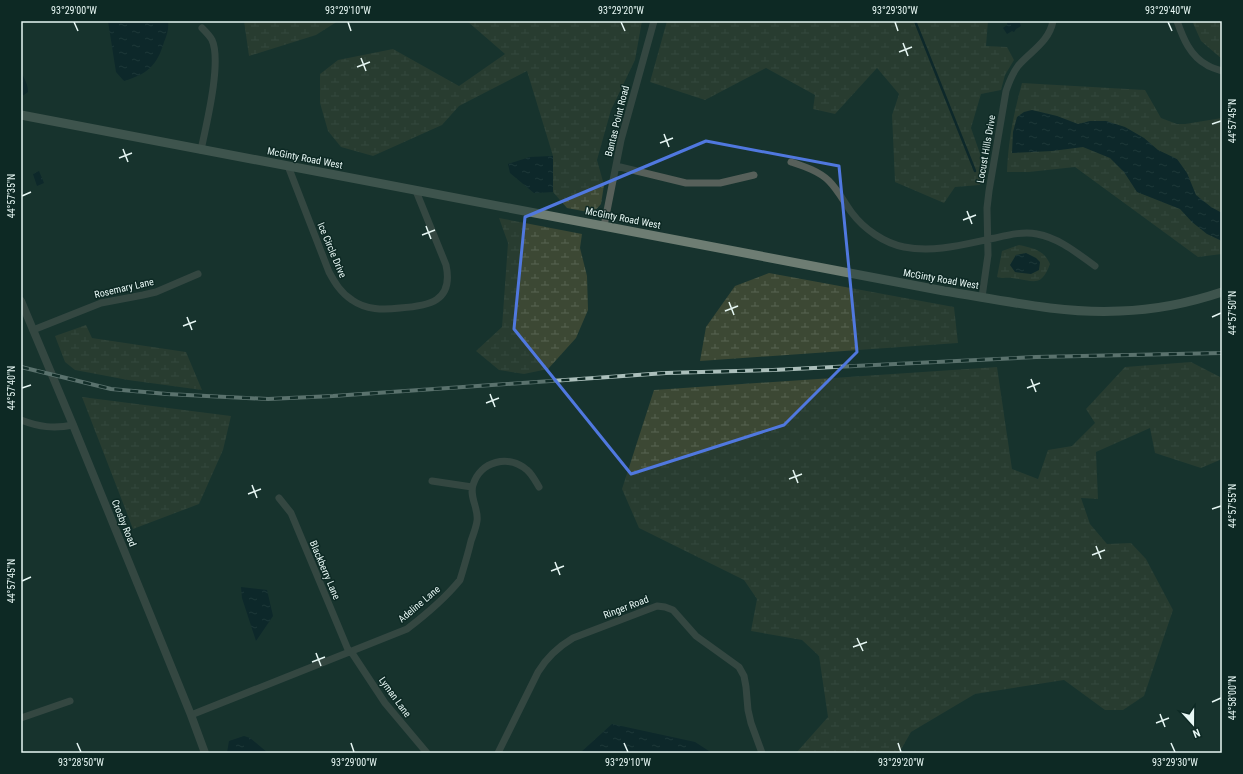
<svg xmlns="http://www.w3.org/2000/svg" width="1243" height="774" font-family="'Roboto Condensed',sans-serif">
  <defs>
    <pattern id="wetland-marsh" width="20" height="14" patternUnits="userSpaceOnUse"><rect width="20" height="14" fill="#3c4834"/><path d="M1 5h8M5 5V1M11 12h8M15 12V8" fill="none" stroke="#586352"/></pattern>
    <pattern id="water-ripples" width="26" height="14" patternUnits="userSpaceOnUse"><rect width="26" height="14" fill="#001b26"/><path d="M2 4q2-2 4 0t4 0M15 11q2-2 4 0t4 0" fill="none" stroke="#253d46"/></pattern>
  </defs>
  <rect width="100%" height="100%" fill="#17332e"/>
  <path fill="url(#wetland-marsh)" d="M244,21H338L316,35L249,56Z
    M467,21H642L635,60L611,110L597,160L604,185L601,204L593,213L567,208L553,192V156L527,71L459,106L442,125L373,156L341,147L328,131L320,103V74L338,60L393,49L459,86L505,54Z
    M667,21H988L986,46L1007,47L1014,60L1005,75L1001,90L981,94L971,128L984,165L980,185L955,187L944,203L895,182L892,115L899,94L877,68L835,114L813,109L815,95L766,68L705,100L650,82Z
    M1192,21H1222V59L1201,41Z
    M1022,83L1145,90L1161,118L1177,124H1185L1222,118V254L1198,257L1075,167L1029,172H1007C1008,141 1014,112 1022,83Z
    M499,218L582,234L580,248L587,276L588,310L576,338L548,369L524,374L499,370L476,351L502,327L508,243Z
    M1019,245C1033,248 1044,250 1050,264C1041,288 1034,281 1012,278C1006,277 1004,279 997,277L1002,251Z
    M769,273L954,307L958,343L700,361L706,327L735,286Z
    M86,325L92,338L186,352L202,390L128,380L75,370L65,362L55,336Z
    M1191,362L1222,378V459L1201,468L1155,453L1150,428L1096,452L1098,499L1081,498L1090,524L1107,544L1131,543L1146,559L1173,610L1144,696L1123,710H1105L1064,680L975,694L911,732L899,753H796L828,717L819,656L802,640L751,631L757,599L744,580L639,528L622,489L654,390L997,367L1012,469L1038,479L1048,450L1072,446L1095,423L1086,409L1125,367Z
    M82,397L231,416L223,450L199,504L133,529Z"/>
  <path fill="url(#water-ripples)" d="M108,21H168C169,29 167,35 164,42C157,66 147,74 124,81L116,72Z
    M1007,21H1019L1021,26L1016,29L1014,32L1012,31L1007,34L1003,28L1007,25Z
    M21,68C22,78 28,81 28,92L21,97Z
    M1032,110L1057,116L1078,124L1090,121H1106L1125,127L1144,138L1158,150L1177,159L1187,173L1196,195L1211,207L1222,213V241L1207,234L1192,222L1180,209L1137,192L1124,172L1110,158L1083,147L1052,151L1012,153L1013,132L1017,117L1024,112Z
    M553,156V192L534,193L510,173L508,164L530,157Z
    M39,171L44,183L37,186L33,174Z
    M1026,253L1036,258L1040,262L1039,270L1031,274L1015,272L1010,265L1016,255Z
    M241,587L267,590L273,616L256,641L242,598Z
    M612,724L695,742L712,753H580Z
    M244,736L250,738L268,753H227L229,741Z"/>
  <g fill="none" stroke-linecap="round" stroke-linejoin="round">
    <path stroke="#001b26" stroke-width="2.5" d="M915,21L975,171"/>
    <path stroke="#57605a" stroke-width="7" d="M1177,21C1183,38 1190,56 1207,65C1211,68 1217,69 1222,71
      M201,150C206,126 222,62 212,40C210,36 205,31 202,28
      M791,162C803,166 819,171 829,181C838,190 844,202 852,213C864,229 884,243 904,247C935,253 965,244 995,238C1008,235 1024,231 1037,234C1059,238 1077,253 1095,266
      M288,166L329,272C335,283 341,293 352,300C366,310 383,310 400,308C428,306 454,302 446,265L416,191
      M616,166L686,183H720L754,175
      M604,226L621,140L654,21
      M982,297L988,255L987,208L989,191L1006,91C1009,82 1012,74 1018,66C1031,51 1049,42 1053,21
      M33,330L101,303L143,295L156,292L198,274
      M21,420C39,427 54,429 73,425
      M432,481L472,487
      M279,498L291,513L349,652L352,653L385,703L427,753
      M191,715L407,629C424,616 447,596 460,580C464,567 468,554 471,541C473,535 476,528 477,521C479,509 469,497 473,485C480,461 509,454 527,470C532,474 536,482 539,487
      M21,718L70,701
      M498,753L538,672C547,657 558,647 573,638L657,606L665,607L673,610L696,636L739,667L744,676L746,687L748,710L751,723L762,753"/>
    <path stroke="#57605a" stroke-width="8" d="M21,301L73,425L191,715L205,753"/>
    <path stroke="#6e7d73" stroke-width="9" d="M21,115L944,291C1001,300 1062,314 1120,311C1155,310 1189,303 1222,292"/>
    <defs>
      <path id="rail" d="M21,367L111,389L167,394L268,399L333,396L666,373L773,370L1036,357L1222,353"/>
    </defs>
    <use href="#rail" stroke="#abbfbb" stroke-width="4"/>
    <use href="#rail" stroke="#0d2924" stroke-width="2.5" stroke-dasharray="8" stroke-linecap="butt"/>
  </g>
  <path d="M0 0H1243V774H0ZM706,141L839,166L857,352L784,425L631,474L514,329L525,217Z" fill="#17332e" fill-opacity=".55" fill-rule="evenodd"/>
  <path fill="none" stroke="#5078df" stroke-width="3" stroke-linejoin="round" d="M706,141L839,166L857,352L784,425L631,474L514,329L525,217Z"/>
  <path fill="none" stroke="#e7f7f4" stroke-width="1.5" d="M74,22L78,31M348,22L351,31M621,22L625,31M895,22L898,31M1168,22L1172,31M903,43L908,56M899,52L912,47M361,58L366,71M357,67L370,62M1212,124L1221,121M664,134L669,147M660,143L673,138M123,149L128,162M119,158L132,153M22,196L31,192M967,211L972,224M963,220L976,215M426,226L431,239M422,235L435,230M729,302L734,315M725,311L738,306M187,317L192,330M1212,317L1221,313M183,326L196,321M1031,379L1036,392M22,388L31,385M1027,388L1040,383M490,394L495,407M486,403L499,398M793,470L798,483M789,479L802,474M252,485L257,498M248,494L261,489M1212,509L1221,506M1096,546L1101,559M1092,555L1105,550M555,562L560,575M551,571L564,566M22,581L31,577M857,638L863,651M853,647L867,642M316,653L321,666M312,662L325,657M1212,702L1221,698M1160,714L1165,727M1156,723L1169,718M77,743L81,752M351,743L354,752M624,743L628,752M898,743L901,752M1171,743L1175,752"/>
  <g text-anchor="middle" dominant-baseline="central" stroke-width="3" stroke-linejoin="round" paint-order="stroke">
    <g font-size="10" fill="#e7f7f4" stroke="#0d2924">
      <text transform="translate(617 121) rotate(-76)">Bantas Point Road</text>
      <text transform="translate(986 149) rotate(-80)">Locust Hills Drive</text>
      <text transform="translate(305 158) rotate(11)">McGinty Road West</text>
      <text transform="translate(623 218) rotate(11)">McGinty Road West</text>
      <text transform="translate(332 250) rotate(67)">Ice Circle Drive</text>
      <text transform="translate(941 279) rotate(10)">McGinty Road West</text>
      <text transform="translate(124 288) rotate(-13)">Rosemary Lane</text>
      <text transform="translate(124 523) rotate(68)">Crosby Road</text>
      <text transform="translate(325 570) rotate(67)">Blackberry Lane</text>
      <text transform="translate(419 604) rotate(-40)">Adeline Lane</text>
      <text transform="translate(626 607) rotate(-21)">Ringer Road</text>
      <text transform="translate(395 697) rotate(54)">Lyman Lane</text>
    </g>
  </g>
  <rect width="1243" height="774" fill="none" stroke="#0d2924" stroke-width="44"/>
  <g transform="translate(1193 724) rotate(159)" stroke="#0d2924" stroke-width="3" paint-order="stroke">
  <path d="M0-3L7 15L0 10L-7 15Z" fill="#e7f7f4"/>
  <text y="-6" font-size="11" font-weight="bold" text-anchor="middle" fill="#e7f7f4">N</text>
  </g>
  <rect x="22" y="22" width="1199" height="730" fill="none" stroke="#e7f7f4" stroke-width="1.5"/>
  <g font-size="10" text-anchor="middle" fill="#e7f7f4">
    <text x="74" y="14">93°29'00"W</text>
    <text x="348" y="14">93°29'10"W</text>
    <text x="621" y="14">93°29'20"W</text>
    <text x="895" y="14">93°29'30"W</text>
    <text x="1168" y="14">93°29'40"W</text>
    <text transform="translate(1232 121) rotate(-90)" y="4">44°57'45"N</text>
    <text transform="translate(11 196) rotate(-90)" y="4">44°57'35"N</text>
    <text transform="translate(1232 313) rotate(-90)" y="4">44°57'50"N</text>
    <text transform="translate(11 388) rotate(-90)" y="4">44°57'40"N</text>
    <text transform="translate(1232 506) rotate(-90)" y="4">44°57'55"N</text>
    <text transform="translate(11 581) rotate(-90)" y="4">44°57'45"N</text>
    <text transform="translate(1232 698) rotate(-90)" y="4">44°58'00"N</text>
    <text x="81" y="766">93°28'50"W</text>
    <text x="354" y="766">93°29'00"W</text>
    <text x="628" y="766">93°29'10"W</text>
    <text x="901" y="766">93°29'20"W</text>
    <text x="1175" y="766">93°29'30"W</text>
  </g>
</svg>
